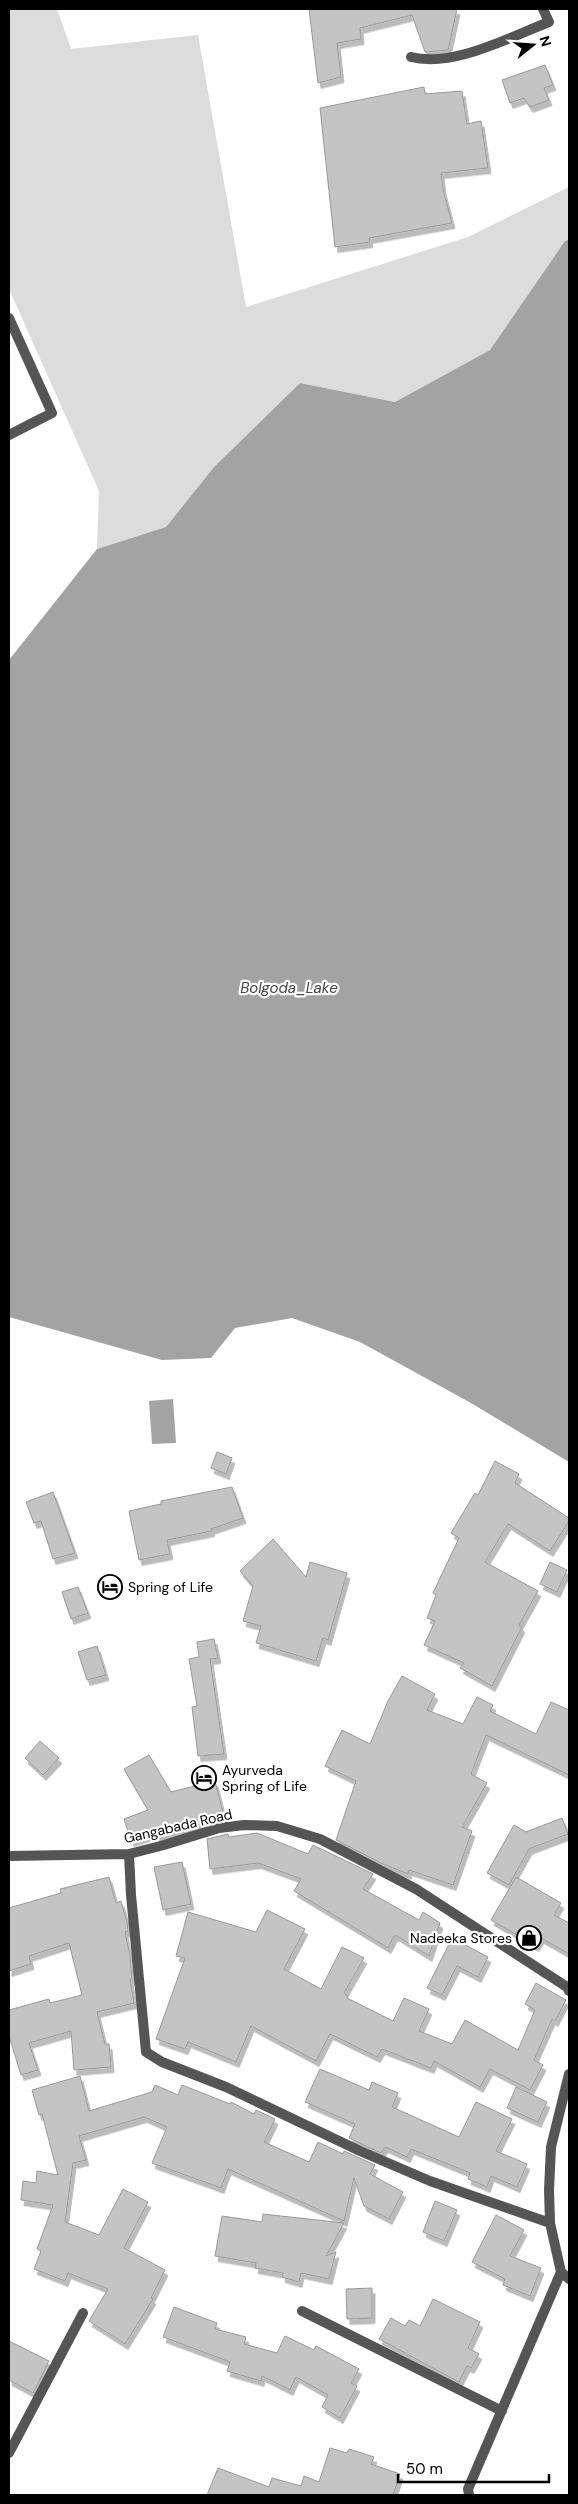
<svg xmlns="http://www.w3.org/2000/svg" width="578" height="2504" font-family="'DM Sans',sans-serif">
  <defs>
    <filter id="shadow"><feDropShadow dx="3" dy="5.5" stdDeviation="0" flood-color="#0004"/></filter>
  </defs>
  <rect width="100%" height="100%" fill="#fff"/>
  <path fill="#dcdcdc" d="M9,9H57L71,49L198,35L246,307L468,237L569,187V239L565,241L490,350L395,402L300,383L214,467L166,527L97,549L99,491L9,289Z"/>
  <path fill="#a3a3a3" d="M569,239V1462L471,1403L360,1342L292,1318L235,1328L211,1358L162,1360L9,1317V660L97,549L166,527L214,467L300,383L395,402L490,350L565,241Z
    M173,1399L176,1443L152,1444L149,1401Z"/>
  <path fill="#c4c4c4" stroke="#999" filter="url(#shadow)" d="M309,9H457L448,50L425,52L412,15L360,28L361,39L337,43L341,77L318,83Z
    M545,65L553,85L544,88L549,100L530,107L524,98L510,103L502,80Z
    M424,87L425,94L462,91L467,124L481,121L488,168L441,173L443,189L452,223L369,238L370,242L335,247L320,108Z
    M217,1452L232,1458L226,1474L211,1468Z
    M495,1461L519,1474L515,1483L569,1518V1521L550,1551L508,1524L485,1562L538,1591L519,1625L522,1627L492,1686L460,1668L464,1663L424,1645L435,1621L427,1618L436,1595L433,1593L459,1538L451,1533L475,1493L478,1495Z
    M232,1487L243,1518L211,1529L212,1531L167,1540L170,1554L139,1560L129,1511L161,1504V1501Z
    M53,1492L75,1553L53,1559L41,1521L34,1523L26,1502Z
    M273,1539L306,1577L310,1562L347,1573L328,1640L323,1638L316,1661L256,1643L261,1626L243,1621L253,1586L240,1571Z
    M550,1562L567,1570L557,1592L540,1584Z
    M78,1587L88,1613L71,1619L62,1592Z
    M214,1639L218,1658L210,1659L224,1754L198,1756L192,1707L197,1706L189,1659L199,1657L197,1642Z
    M97,1646L106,1675L87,1680L78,1652Z
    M402,1676L435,1694L427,1710L463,1724L477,1697L493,1705L490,1711L536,1734L551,1702L569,1710V1775L486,1735L471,1774L487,1783L462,1827L472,1831L453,1885L409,1870L408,1874L381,1863L336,1840L356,1781L325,1766L342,1730L370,1744L388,1701Z
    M40,1741L59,1758L43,1775L25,1758Z
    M149,1755L171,1792L215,1781L225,1820L205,1825V1823L158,1839L156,1833L131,1841L124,1819L148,1810L124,1769Z
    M562,1818L568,1834L529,1849L509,1885L487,1873L514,1825L526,1832Z
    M257,1833L308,1854L313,1845L373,1874L363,1889L419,1920L423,1912L440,1923L429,1956L397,1936H394L388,1948L294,1891L301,1879L258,1863L210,1869L207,1839L228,1834L229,1837Z
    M182,1862L191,1904L163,1910L154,1867Z
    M109,1877L116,1903L121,1901L127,1922L128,1931L125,1932L130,1956L132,1979H130L134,2003L97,2012L105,2044H109L111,2067L74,2070L71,2031L29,2043L38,2070L21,2075L9,2036V2010L49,1999L50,2003L82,1995L69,1943L29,1956L31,1964L9,1971V1908L61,1893L60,1889Z
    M516,1877L561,1903L554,1915L569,1923V1954L541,1938L536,1946L491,1920Z
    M267,1910L305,1929L284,1969L321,1989L342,1947L364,1958L344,1993L348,1996L347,1998L393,2021L404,1998L429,2009L419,2031L452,2044L465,2020L518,2050L535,2010L525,2004L536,1983L566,2000L555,2021L552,2019L534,2060L543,2065L530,2090L490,2069L480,2087L434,2061L431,2068L382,2049L377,2057L330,2034L316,2061L251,2026L236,2062L188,2042L185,2049L156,2039L185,1958L176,1956L188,1912L256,1932Z
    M452,1938L488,1957L478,1977L457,1966L442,1995L427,1988Z
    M320,2069L369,2090L372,2082L398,2093L392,2107L459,2137L476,2102L512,2119L496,2151L527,2164L517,2187L491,2176L487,2187L468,2179L470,2173L411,2149L407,2157L385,2147L381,2153L349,2138L355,2124L305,2102Z
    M80,2076L89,2111L152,2092L155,2085L178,2095L182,2085L230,2104L231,2102L254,2114L256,2110L275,2119L264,2142L309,2162L318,2142L343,2154L344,2151L375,2165L370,2174L403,2192L389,2219L364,2206L354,2178L344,2221L228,2169L221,2188L152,2163L167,2127L144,2117L79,2136L86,2160L73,2163L65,2222L99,2235L123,2189L148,2202L124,2248L165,2270L151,2298L153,2299L125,2344L89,2321L108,2289L68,2273L65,2281L34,2269L41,2251L37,2249L53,2205L21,2200L23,2181L36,2183L37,2171L58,2175L42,2114L39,2115L32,2090Z
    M516,2087L547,2102L538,2122L507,2108Z
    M435,2201L457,2210L444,2241L423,2232Z
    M263,2214L344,2223L326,2256L336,2252L329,2279L301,2273L299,2282L282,2277L283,2273L255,2268L256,2263L215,2256L222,2216L262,2222Z
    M496,2215L524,2230L510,2256L541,2268L530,2296L503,2285L505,2279L472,2262Z
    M372,2288V2318L347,2319L346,2289Z
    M433,2299L480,2322L468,2348L479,2354L471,2368L467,2366L459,2382L379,2339L391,2318L405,2326L409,2320L420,2326Z
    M174,2307L217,2323L215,2329L246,2337L244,2344L277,2353L285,2336L314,2350L316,2346L359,2369L351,2383L357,2386L340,2418L322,2407L328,2395L296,2377L290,2390L262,2376L261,2381L227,2371L230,2362L163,2337Z
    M9,2341L49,2361L33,2393L9,2380Z
    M330,2448L347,2453L349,2449L374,2457L371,2464L400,2474L393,2495H207L218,2468L269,2487L272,2478L301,2486L304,2476L319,2482Z"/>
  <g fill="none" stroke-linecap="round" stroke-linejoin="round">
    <path stroke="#555" stroke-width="10" d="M411,57C453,68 510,37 549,22L543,9
      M9,318L52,413L9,435
      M129,1854L131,1895L146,2052L162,2062L226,2087L360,2151L430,2181L550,2223
      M9,1856L129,1854L164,1845L219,1828L244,1825L277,1826L320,1839L416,1889L567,1987L569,1991
      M569,2074L551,2147L549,2190L550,2223L561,2272L569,2279
      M302,2311L502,2411
      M9,2453L83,2313
      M469,2495L468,2489L561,2272"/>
  </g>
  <defs>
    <symbol id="hotel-ring" viewBox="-11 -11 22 22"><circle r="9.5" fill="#fff" stroke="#000" stroke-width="1.5"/><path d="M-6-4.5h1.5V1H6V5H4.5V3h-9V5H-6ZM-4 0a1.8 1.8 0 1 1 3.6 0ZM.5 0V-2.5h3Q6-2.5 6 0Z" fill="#000"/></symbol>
    <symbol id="shop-ring" viewBox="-11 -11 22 22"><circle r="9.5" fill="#fff" stroke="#000" stroke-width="1.5"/><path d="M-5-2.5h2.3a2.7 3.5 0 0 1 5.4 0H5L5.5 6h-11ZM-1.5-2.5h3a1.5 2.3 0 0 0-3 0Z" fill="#000"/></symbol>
  </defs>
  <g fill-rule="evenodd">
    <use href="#hotel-ring" x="96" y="1573" width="28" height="28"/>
    <use href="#hotel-ring" x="190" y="1764" width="28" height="28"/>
    <use href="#shop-ring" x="515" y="1924" width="28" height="28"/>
  </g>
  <g text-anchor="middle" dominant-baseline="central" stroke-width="4.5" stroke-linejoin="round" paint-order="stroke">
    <g font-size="14" fill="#000" stroke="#fff" text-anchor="start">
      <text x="128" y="1587">Spring of Life</text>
      <text x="222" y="1770">Ayurveda<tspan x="222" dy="16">Spring of Life</tspan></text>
      <text x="512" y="1938" text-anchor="end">Nadeeka Stores</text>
    </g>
    <g font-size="14" fill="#000" stroke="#fff">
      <text transform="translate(178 1826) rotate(-13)">Gangabada Road</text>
    </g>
    <g font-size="15" font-style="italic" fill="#444" stroke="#fff">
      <text x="289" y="988">Bolgoda_Lake</text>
    </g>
  </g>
  <rect width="578" height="2504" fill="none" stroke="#000000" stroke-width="20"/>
  <g transform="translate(533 45) rotate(73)" stroke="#ffffff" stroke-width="4" paint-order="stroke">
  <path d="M0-4L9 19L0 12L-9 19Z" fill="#000000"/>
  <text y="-8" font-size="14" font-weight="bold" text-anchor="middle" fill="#000000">N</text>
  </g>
  <path d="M398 2474v8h151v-8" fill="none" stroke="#000000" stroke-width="2.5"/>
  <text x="406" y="2474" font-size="15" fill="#000000" stroke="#ffffff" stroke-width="4" paint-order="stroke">50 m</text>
</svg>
